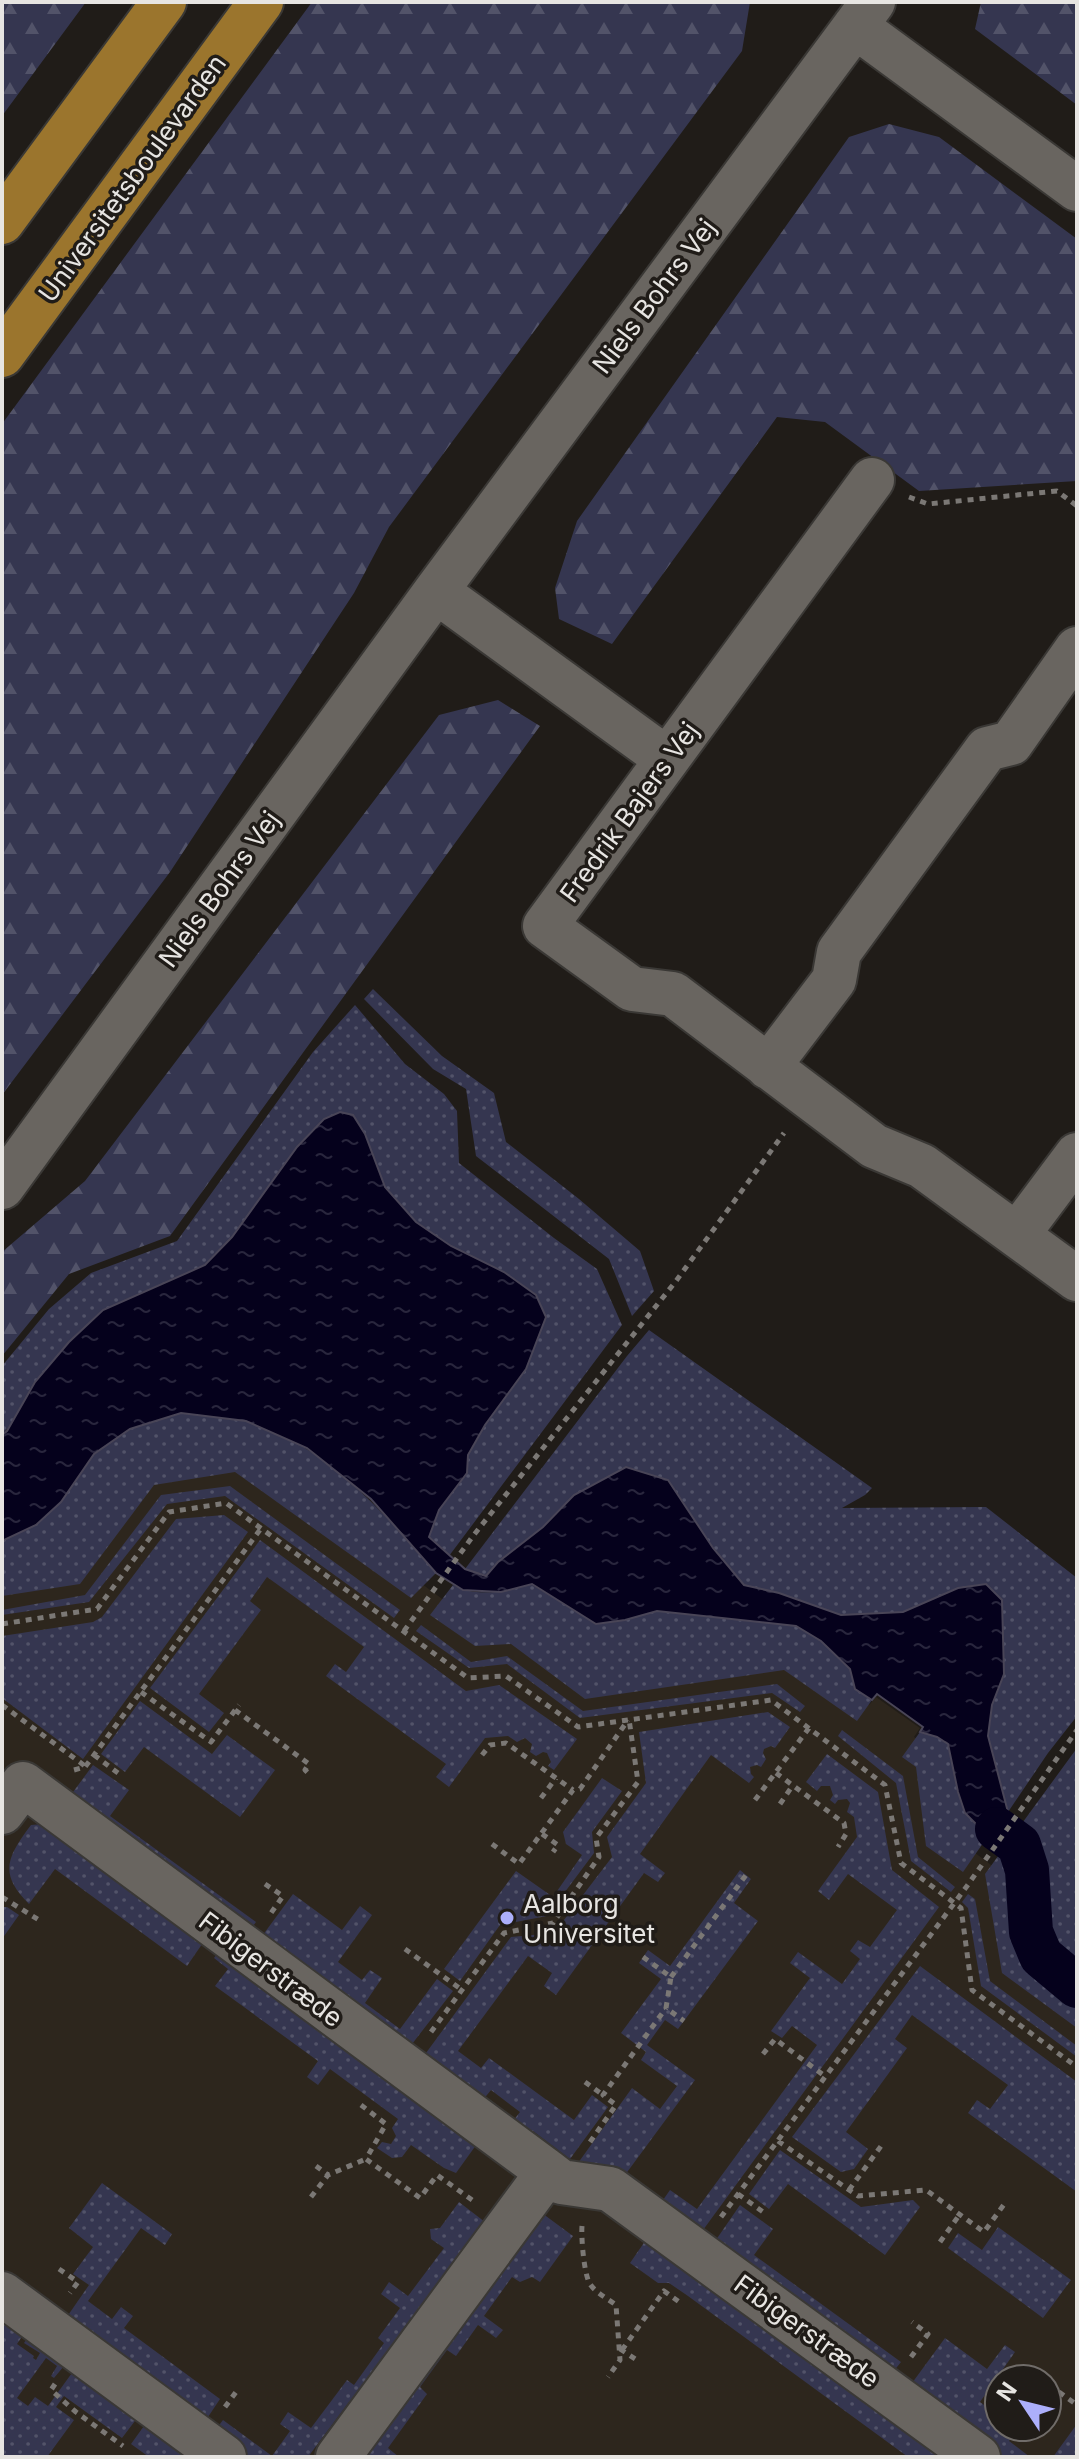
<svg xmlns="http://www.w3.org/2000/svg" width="1079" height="2459" font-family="Inter,sans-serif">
  <defs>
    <pattern id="grass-dots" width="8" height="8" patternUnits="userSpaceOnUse" patternTransform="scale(2)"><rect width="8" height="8" fill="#353650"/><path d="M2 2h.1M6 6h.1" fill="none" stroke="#525369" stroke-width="1.8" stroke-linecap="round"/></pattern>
    <pattern id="forest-firs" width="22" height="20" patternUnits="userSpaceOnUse" patternTransform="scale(2)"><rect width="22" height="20" fill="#353650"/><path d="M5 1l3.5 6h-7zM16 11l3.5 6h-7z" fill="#525369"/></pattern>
    <pattern id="water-ripples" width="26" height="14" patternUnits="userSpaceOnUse" patternTransform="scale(2)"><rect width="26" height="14" fill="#05011c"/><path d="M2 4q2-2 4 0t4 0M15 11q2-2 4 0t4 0" fill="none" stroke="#29263d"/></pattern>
  </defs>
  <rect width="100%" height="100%" fill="#201c18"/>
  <path fill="#2d261d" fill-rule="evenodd" d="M2,1370L237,1447L472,1621L788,1646L869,1705L876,1697L920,1728L914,1737L943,1759L958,1840L1003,1874L1077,2003V2457H2ZM999,2379H1047V2427H999Z"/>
  <path fill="url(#grass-dots)" d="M373,989L442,1056L494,1093L506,1142L579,1199L640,1251L654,1291L632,1316L609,1259L476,1156L466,1089L433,1069L364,999Z
    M355,1005L405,1064L444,1094L457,1111L459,1163L554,1238L597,1269L622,1325L449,1556L429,1537L438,1510L467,1473L468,1455L485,1425L526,1370L546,1317L536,1294L504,1272L451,1246L416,1222L385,1187L365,1134L297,1147L232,1237L205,1265L103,1310L2,1435V1366L49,1309L91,1273L177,1241L313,1052Z
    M649,1330L872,1488L865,1495L842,1508L986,1507L1077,1578V1716L1048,1753L1008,1812L988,1736L992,1705L1004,1674L957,1588L903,1612L841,1615L779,1593L744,1585L713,1548L574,1495L543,1527L498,1562L486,1576L465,1569L627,1356Z
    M181,1413C202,1416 227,1415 247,1421C327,1446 383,1512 436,1573L411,1598L235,1472L154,1485L80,1584L2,1596V1541L36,1525L61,1502L94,1454L130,1429Z
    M230,1486L400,1610L394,1618L225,1496L167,1504L89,1602L2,1615V1610L85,1595L161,1495Z
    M224,1515L248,1532L83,1759L2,1698V1636L93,1622L102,1617L176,1519Z
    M260,1540L466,1691L499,1685L577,1739L554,1770L548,1766L551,1762L547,1753L543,1752L536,1756L530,1752L532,1744L525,1738L517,1742L508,1736L485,1738L449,1787L436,1777L446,1764L326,1676L335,1664L346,1672L364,1647L267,1577L250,1601L261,1610L199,1694L224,1713L209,1732L150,1688Z
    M531,1584L596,1624L625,1620L657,1611L796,1626L821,1641L850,1669L855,1689L872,1700L857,1721L784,1670L585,1699L511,1644L475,1646L430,1615L453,1585C477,1598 507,1591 531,1584Z
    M421,1625L471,1662L507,1656L583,1711L777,1684L805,1706L800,1712L772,1693L580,1718L507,1664L469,1668L416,1631Z
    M140,1701L212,1754L227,1735L275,1770L240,1817L144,1747L125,1772L101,1754Z
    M768,1712L790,1727L775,1748L771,1746L764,1749L763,1753L766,1759L761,1767L757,1765L750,1767L751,1774L754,1777L749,1783L711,1755L640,1854L665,1873L658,1882L644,1873L556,1995L544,1986L552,1973L528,1956L458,2051L481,2068L489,2058L574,2120L592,2095L608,2107L570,2159L533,2131L520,2147L503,2134L520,2112L491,2090L473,2112L415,2068L511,1937L554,1933L612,1857L607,1837L646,1783L639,1732Z
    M842,1730L903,1776L918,1857L955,1887L951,1892L911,1861L896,1783L838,1736Z
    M920,1732L937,1737L948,1744C955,1778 960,1813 988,1836L963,1872L926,1846L916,1767L902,1757Z
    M1077,1748V2028L1002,1973L985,1874Z
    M827,1754L878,1792L892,1870L939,1907L695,2241L656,2210L670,2190L697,2209L817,2045L792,2026L782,2038L771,2031L810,1978L790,1963L798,1952L842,1984L860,1959L850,1951L858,1940L870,1947L897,1910L848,1874L829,1900L818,1891L857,1837L854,1817L847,1812L850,1803L847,1799L838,1800L835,1804L830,1800L833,1795L830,1786H821L817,1791L806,1782Z
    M93,1765L129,1790L110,1816L256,1922L243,1940L62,1807Z
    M602,1778L622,1791L592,1832L594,1853L547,1916L500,1925L460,1981L444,1969L516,1871L553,1897L582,1855L566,1844L563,1832Z
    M55,1823L209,1934L187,1966L55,1869L29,1904C0,1875 5,1859 31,1825Z
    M740,1870L751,1879L734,1903L758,1921L678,2029L665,2020L647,2045L695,2080L625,2175L578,2163L632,2088L660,2109L677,2086L641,2060L646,2052L621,2033L661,1979L639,1963L648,1950L670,1966Z
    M293,1894L342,1930L360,1906L372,1915L338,1962L362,1980L370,1970L382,1978L365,2003L400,2029L437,1979L453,1991L402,2057L254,1947Z
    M968,1894L975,1899L990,1981L1077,2046V2057L981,1986L968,1908L962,1902Z
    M2,1907H7L19,1915L2,1939Z
    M223,1946L479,2141L456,2173L444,2168L411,2145L402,2157L392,2158L377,2148L382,2142L391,2144L396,2136L392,2128L398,2119L330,2069L318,2085L307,2077L318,2061L215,1986L228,1969L214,1958Z
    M920,1966L1077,2082V2192L968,2113L977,2100L990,2109L1008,2085L912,2015L895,2039L907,2048L846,2132L868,2149L854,2169L841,2172L792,2137Z
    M780,2150L861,2207L913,2200L920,2207L885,2255L788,2184L769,2209L749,2194Z
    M102,2183L172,2234L165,2245L141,2228L88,2301L112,2319L121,2307L133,2316L124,2328L220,2399L202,2426L62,2324L89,2285L73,2274L93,2247L69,2228Z
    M459,2202L494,2229L360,2411L349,2402L308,2457H240L211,2436L223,2420L272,2456L290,2431L280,2424L288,2412L311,2428L347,2380L354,2385L384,2343L378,2338L400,2308L381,2294L389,2282L408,2296L444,2248L431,2239L430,2229L440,2228Z
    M531,2205L573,2236L540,2282L532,2277L520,2282L512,2277L484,2316L503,2330L496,2338L478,2325L456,2356L447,2350L420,2387L427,2394L388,2448L399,2457H346Z
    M740,2205L773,2229L754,2255L901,2362L885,2382L709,2250Z
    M998,2227L1071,2280L1043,2318L948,2248L958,2233L982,2250Z
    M650,2234L951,2457H908L688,2296L669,2283H658L630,2263Z
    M2,2311L27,2329L17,2344L34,2356L33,2358L36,2360L40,2353L24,2343L31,2333L69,2360L54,2378L51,2376L57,2366L46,2358L17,2398L28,2406L35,2397L48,2406L77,2366L141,2413L122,2438L64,2396L56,2407L74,2420L47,2457H2Z
    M945,2338L987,2369L1005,2345L1015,2352L980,2402L999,2416V2427H1019L1009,2441L1030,2457H990L904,2394Z
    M149,2419L201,2457H149L131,2444Z
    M1077,2424V2457H1053Z"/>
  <path fill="url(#forest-firs)" d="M2,2H86L2,116Z
    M312,2H750L742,51L389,527L354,593L170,872L2,1095V424Z
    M981,2H1077V105L975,29Z
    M889,124L939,137L1077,239V481L919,491L825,422L777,417L612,644L559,619L555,588L577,521L849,137Z
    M498,700L540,726L170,1236L69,1274L2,1356V1252L85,1181L439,715Z"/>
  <path fill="url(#water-ripples)" stroke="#494557" stroke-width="2" d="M340,1112L353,1115L365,1134L385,1187L416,1222L451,1246L504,1272L536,1295L546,1317L526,1369L485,1425L468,1455L467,1473L439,1510L429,1537L465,1569L486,1576L498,1562L543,1527L574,1495L626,1467L668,1480L713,1548L744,1585L779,1593L841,1615L903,1612L958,1588L986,1584L1002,1600L1004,1674L992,1705L988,1736L1008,1812L997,1829L988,1836L965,1813L958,1792L948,1744L937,1737L920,1732L923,1727L877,1694L872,1700L855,1689L850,1669L821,1641L796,1626L657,1611L625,1620L596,1624L532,1584L501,1592L463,1590L436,1573L371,1499L307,1448L246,1421L181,1413L130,1429L94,1454L61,1502L36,1525L2,1541V1435L7,1431L35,1382L69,1342L103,1310L205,1265L232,1237L297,1147L324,1119Z"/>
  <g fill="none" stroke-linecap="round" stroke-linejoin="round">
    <path stroke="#05011c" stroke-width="44" d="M997,1829L1019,1845L1027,1870L1031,1932L1041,1956L1077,1986"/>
    <defs>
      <path id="minor" d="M855,26L1077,189
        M872,480L545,926L632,989L673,994L874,1146L922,1166L1077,1279
        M436,591L667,759
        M768,1067L834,980L839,952L987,749L1011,743L1077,649
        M2,1187L436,591L873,2
        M1017,1235L1077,1155
        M2,1812L23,1784L548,2172L561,2182L610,2189L978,2457
        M2,2294L224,2457
        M338,2457L548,2172"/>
      <path id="major" d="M2,222L164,2
        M2,355L261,2"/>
    </defs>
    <use href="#minor" stroke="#3a3835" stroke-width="48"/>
    <use href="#major" stroke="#3a3835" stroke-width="48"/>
    <path stroke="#7b7875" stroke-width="5" stroke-dasharray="6 6" stroke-linecap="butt" d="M909,497L928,504L1057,491L1077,506
      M2,1624L97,1609L169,1512L226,1503L468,1678L506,1676L578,1727L771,1700L885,1785L901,1863L961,1908L972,1990L1077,2067
      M404,1631L473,1536L676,1281L784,1133
      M141,1692L211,1742L239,1705
      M2,1705L85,1766
      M235,1710L309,1764L305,1770L309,1774
      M94,1755L122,1776
      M482,1755L490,1745L506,1743L573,1790
      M74,1770L85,1767L94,1755L262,1527
      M776,1773L844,1823L846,1834L838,1847
      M541,1798L556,1778
      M755,1800L809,1728
      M780,1804L793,1785
      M542,1834L558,1845L553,1852
      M492,1844L519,1864L573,1790L580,1789L628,1720
      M265,1884L283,1896L271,1913
      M2,1897L39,1920
      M405,1949L462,1990
      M643,1957L671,1977L666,2008L684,2021
      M671,1977L746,1875
      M431,2032L504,1933L553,1923L599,1857L596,1838L638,1782L629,1719
      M763,2054L775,2039L826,2077
      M585,2082L603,2095
      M361,2105L386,2124L366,2159L420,2198L437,2175L475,2202
      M778,2141L858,2196L926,2190L984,2232L1005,2203
      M590,2142L616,2105L603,2095L666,2008
      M316,2166L328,2175
      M849,2190L884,2142
      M738,2194L766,2214
      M311,2197L328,2175L366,2159
      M721,2217L967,1886L1077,1730
      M582,2226C581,2237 584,2275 590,2284C595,2292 608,2299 616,2305L620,2360L608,2377
      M940,2242L960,2214
      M59,2269L78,2282L70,2293
      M620,2349L640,2362
      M622,2350L664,2291L682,2304
      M911,2357L928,2334L912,2322
      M55,2384L51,2390L76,2412L123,2446
      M1059,2392L1077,2405
      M225,2407L236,2392"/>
    <use href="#minor" stroke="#696560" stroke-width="44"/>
    <use href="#major" stroke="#9b752d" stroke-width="44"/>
  </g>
  <circle fill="#acaffb" stroke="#201c18" stroke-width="3" cx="507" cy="1918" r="8"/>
  <g text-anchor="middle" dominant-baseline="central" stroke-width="7" stroke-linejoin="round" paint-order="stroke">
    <g font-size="26" fill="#e7e5e2" stroke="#201c18">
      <text transform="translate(132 178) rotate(-54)">Universitetsboulevarden</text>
      <text transform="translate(654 296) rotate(-53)">Niels Bohrs Vej</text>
      <text transform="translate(629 812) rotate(-54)">Fredrik Bajers Vej</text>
      <text transform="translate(219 889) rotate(-54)">Niels Bohrs Vej</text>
      <text transform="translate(271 1969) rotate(37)">Fibigerstræde</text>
      <text transform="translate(807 2331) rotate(36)">Fibigerstræde</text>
    </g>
    <g font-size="26" fill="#e7e5e2" stroke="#201c18" text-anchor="start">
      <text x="523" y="1903">Aalborg<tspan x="523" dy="30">Universitet</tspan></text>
    </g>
  </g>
  <rect width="1079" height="2459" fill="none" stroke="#e7e5e2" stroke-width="8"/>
  <g transform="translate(1023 2403) rotate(305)"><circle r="38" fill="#201c18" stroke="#706c69" stroke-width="2"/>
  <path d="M0-6L14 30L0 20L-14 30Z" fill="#acaffb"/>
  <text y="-12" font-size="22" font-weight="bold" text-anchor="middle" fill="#e7e5e2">N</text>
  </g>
</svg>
